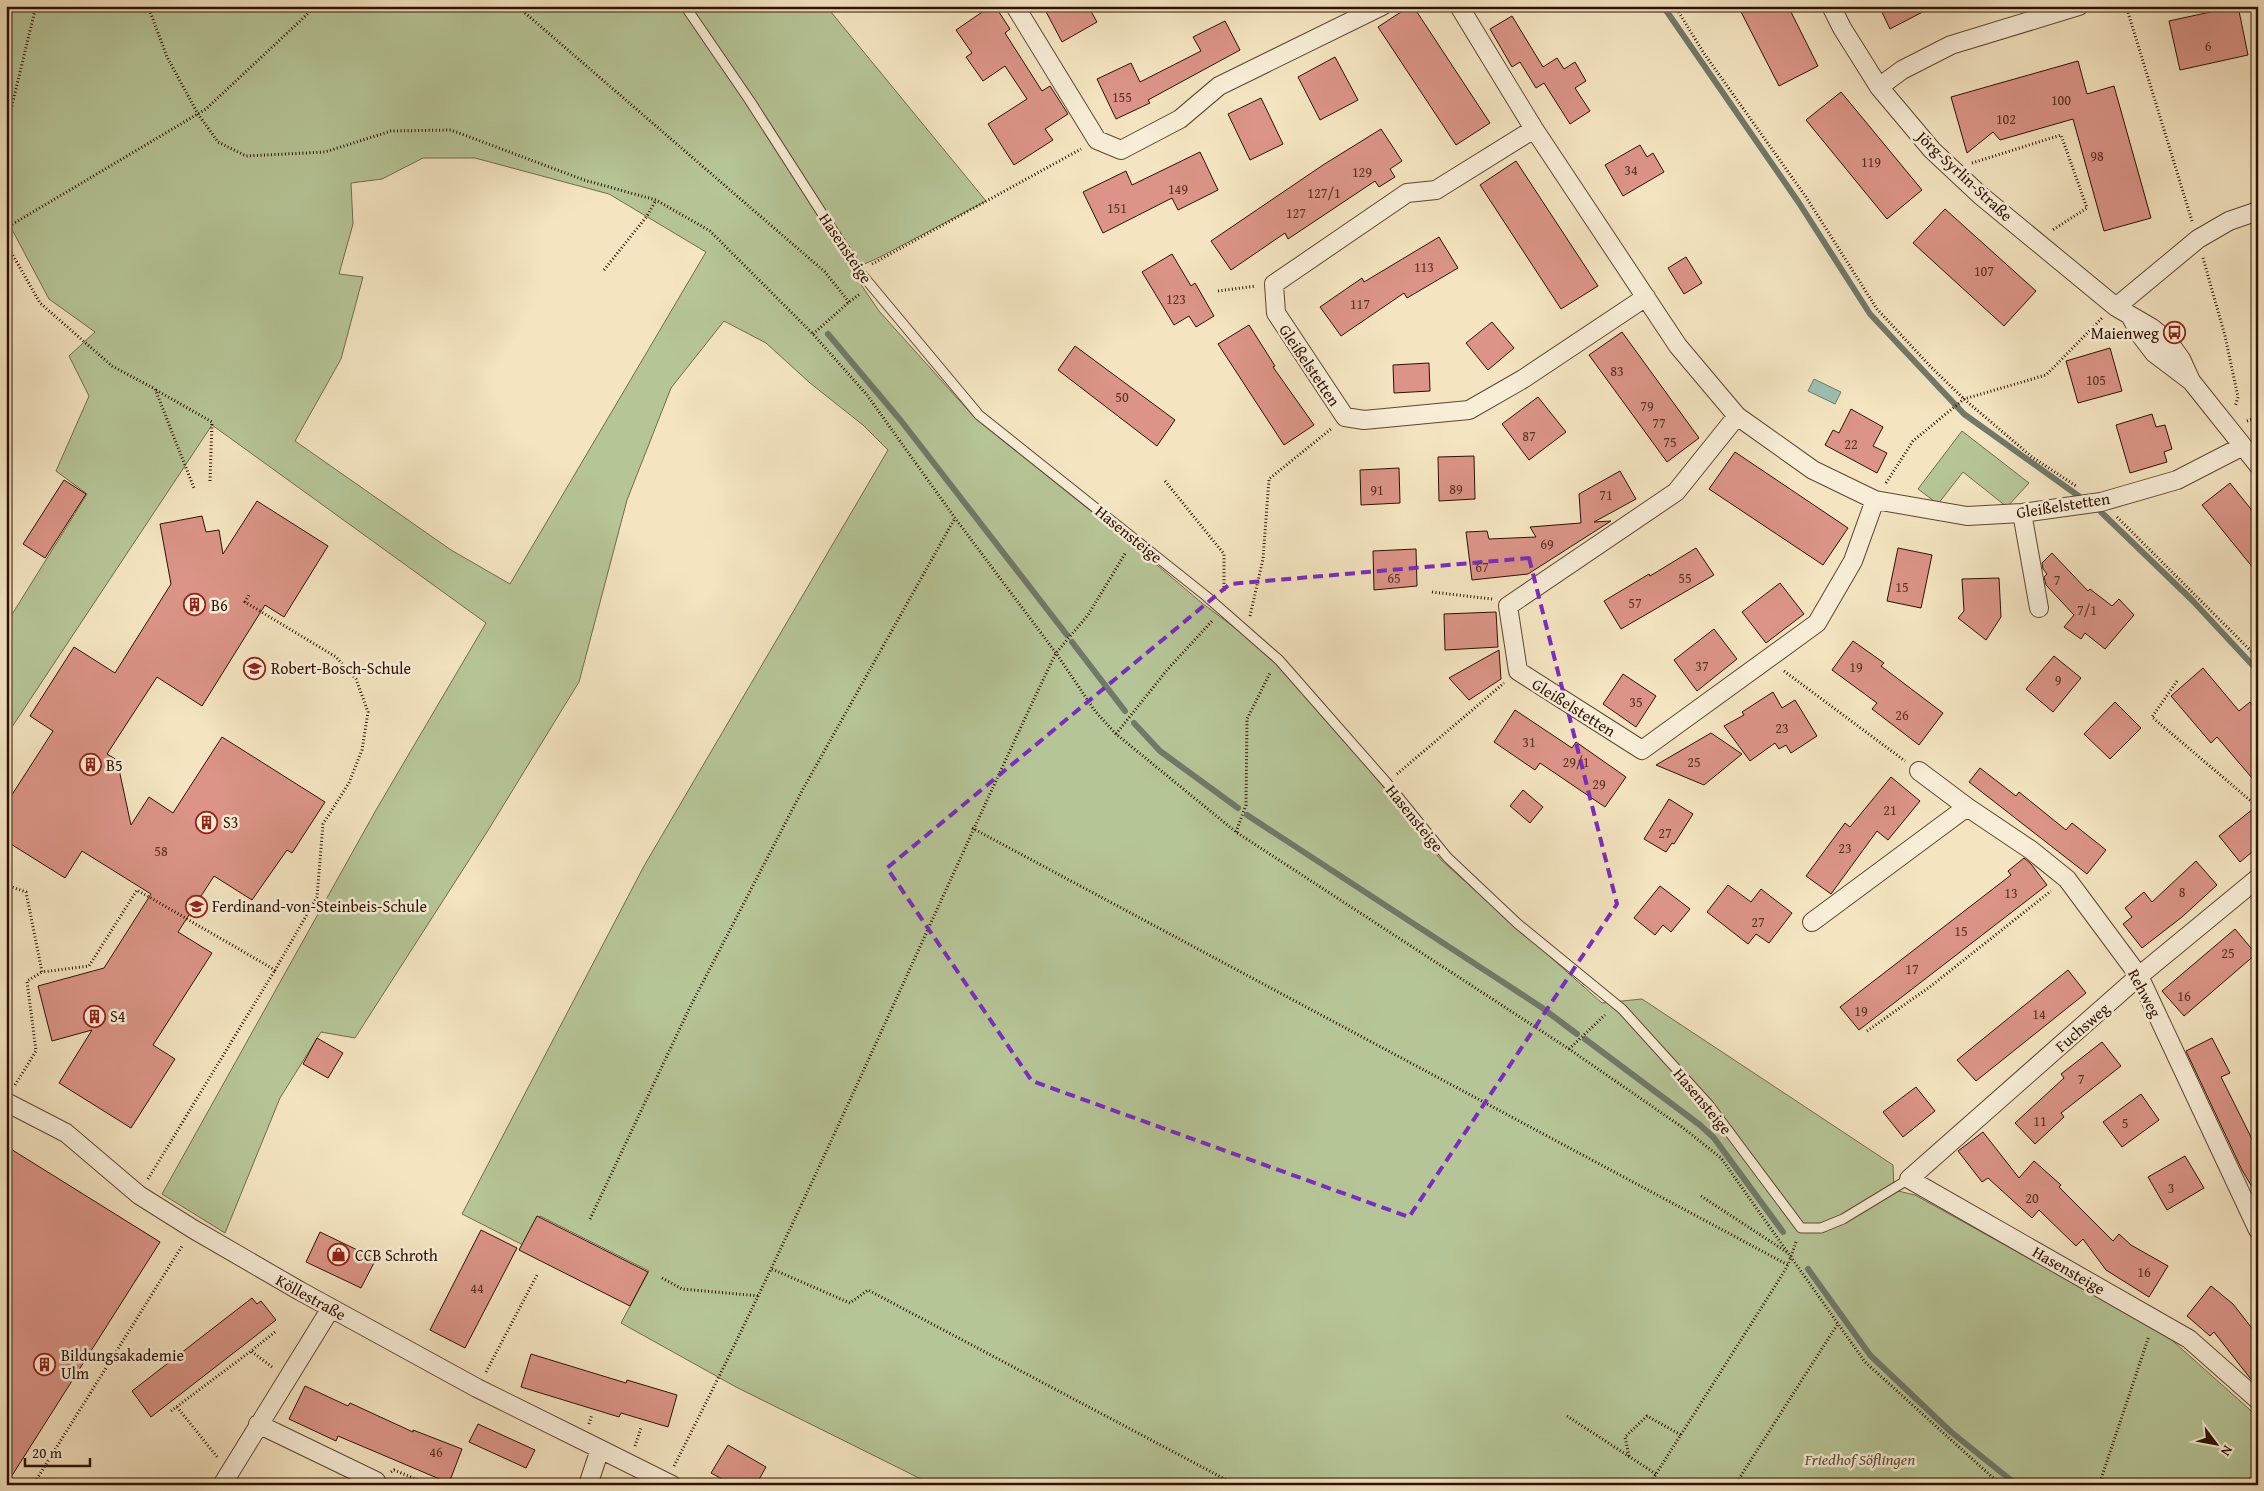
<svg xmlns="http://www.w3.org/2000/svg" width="2264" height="1491" font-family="'Gentium Book Plus',serif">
  <rect width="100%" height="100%" fill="#f4e4c1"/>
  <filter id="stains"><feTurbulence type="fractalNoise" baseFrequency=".004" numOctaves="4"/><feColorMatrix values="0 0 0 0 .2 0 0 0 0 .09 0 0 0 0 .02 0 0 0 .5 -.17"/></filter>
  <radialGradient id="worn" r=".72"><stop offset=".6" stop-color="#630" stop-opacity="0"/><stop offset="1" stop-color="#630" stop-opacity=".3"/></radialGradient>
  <path fill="#b6c597" stroke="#726b4c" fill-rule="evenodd" d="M6,6H826L986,201L880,257L851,270L879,311L976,419L1132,544L1202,603L1243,634L1290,676L1382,785L1441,860L1602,1003L1642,999L1893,1165L1894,1190L1915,1195L2165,1334L2258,1417V1485H933L736,1387L621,1323L649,1271L540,1216L523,1245L462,1214L644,866L888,450L863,425L810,383L766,343L724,321L671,388L627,500L579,682L487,832L355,1038L321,1032L280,1098L225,1233L162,1194L376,810L486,623L212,425L6,736V624L87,494L56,471L89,396L69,356L95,332L49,299L8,222L6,223ZM423,158H475L609,194L706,252L510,584L451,550L295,441L341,359L363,277L339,274L353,224L351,183L382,179Z
    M1962,431L2029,483L2007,507L1963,472L1938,504L1918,489Z"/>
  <path fill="#9cbfb1" stroke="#70796a" d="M1814,379L1841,392L1835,404L1808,391Z"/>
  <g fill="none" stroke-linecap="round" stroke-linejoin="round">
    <path stroke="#70796a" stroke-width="6" d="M1663,6L1799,203L1870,314L1964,414L2080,497
      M828,334L902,422L1067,635
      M2101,512L2192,600L2258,671
      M1072,642L1125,711
      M1134,723L1160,751L1238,808
      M1247,815L1541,1007L1577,1034
      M1585,1039L1700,1125L1714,1138L1783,1232
      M1808,1269L1870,1355L1951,1432L2017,1485"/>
  </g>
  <path fill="#db9487" stroke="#2d1100" d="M991,6H995L1010,29L1005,33L1042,91L1050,86L1068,114L1045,129L1053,140L1014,165L988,124L1027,99L1005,66L983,81L966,57L972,53L956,30Z
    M1043,6H1088L1097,22L1062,42Z
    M1410,6H1413L1490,123L1456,145L1378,27Z
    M1738,6H1788L1818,66L1779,86Z
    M1879,6H1934L1890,29Z
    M2238,6L2248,55L2180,70L2169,21Z
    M1512,16L1543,67L1557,58L1564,69L1575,62L1586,81L1575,88L1590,111L1570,124L1544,83L1536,88L1520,62L1512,67L1490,29Z
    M1225,21L1240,50L1148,100L1150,103L1116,119L1097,79L1131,63L1140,82L1201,51L1193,37Z
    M1335,57L1358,100L1320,120L1298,77Z
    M2078,61L2087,94L2114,86L2151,218L2104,231L2073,119L2000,140L1993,132L1967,153L1951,97Z
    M1841,92L1922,190L1887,219L1806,120Z
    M1261,98L1283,144L1250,160L1228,114Z
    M1381,129L1402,161L1390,169L1395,177L1379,187L1375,181L1288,239L1285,233L1231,270L1211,241L1323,165Z
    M1640,145L1647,157L1653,153L1664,172L1623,196L1605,165Z
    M1200,152L1218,190L1178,210L1172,198L1103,233L1083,192L1126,171L1132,185Z
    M1516,161L1598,286L1561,309L1480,185Z
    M1945,209L2036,291L2004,326L1913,243Z
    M1439,237L1458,268L1407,298L1404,293L1341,336L1320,307L1362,278L1364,282Z
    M1172,254L1191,286L1195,283L1214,316L1196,327L1189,316L1174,325L1142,272Z
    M1686,257L1702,283L1684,294L1668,268Z
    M1492,322L1514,348L1488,370L1466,343Z
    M1249,325L1275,366L1273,367L1314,425L1284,445L1218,344Z
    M1622,332L1699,438L1667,462L1589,355Z
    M1075,346L1175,420L1157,446L1058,370Z
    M2110,348L2122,391L2078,403L2066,361Z
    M1429,363L1430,391L1394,393L1393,365Z
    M1538,397L1566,432L1529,460L1502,424Z
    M1851,409L1883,427L1873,446L1887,453L1877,473L1825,445L1833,430L1839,433Z
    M2152,414L2156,427L2165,425L2172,449L2164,452L2167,462L2130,473L2116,425Z
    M1735,452L1848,528L1823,565L1709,489Z
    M1474,456L1475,499L1439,501L1438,457Z
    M1399,468L1400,503L1361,505L1360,470Z
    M1620,471L1636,499L1594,522L1611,521L1528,574L1472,580L1466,532L1487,531L1489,539L1536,537L1530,527L1581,523L1579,494Z
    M64,480L86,494L45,558L23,544Z
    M2230,483L2258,518V574L2202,505Z
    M257,501L328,546L284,617L265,605L202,706L157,677L107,754L117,760L131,825L149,797L173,813L222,737L325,802L292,853L287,850L252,900L214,876L178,932L212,953L153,1045L175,1059L131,1128L59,1083L92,1030L52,1041L38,986L104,968L151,894L82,851L65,878L6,841V804L53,731L30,716L74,647L115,673L171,584L160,524L202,516L206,532L219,530L223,554Z
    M1696,548L1714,575L1621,629L1604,601L1649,574L1650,576Z
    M1898,548L1932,555L1921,608L1887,601Z
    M1416,549L1417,586L1374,590L1373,551Z
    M2052,553L2088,591L2090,589L2112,606L2119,599L2134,615L2105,649L2085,633L2081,639L2064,627L2074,615L2046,585L2044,577L2047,574L2043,569L2042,563Z
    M1999,578L2001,617L1986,640L1958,618L1964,611L1962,579Z
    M1780,583L1804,614L1766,643L1742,612Z
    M1496,612L1498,647L1445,650L1444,614Z
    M1714,629L1737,659L1697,691L1674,660Z
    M1853,641L1884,663L1881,666L1943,713L1919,745L1872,709L1877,703L1832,670Z
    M1499,650L1501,679L1469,700L1449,678Z
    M2054,656L2081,678L2053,712L2026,689Z
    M2203,668L2239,711L2250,702L2258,712V785L2217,737L2211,743L2171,696Z
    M1623,674L1656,696L1636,727L1603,704Z
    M1773,692L1782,708L1795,700L1817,736L1791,753L1786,745L1779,749L1775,743L1750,761L1724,726L1744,715L1742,712Z
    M2115,702L2141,728L2110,759L2084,734Z
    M1515,710L1572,748L1576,742L1626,777L1605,807L1540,763L1535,770L1494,742Z
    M1711,733L1742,754L1704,785L1656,765Z
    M1980,768L2016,796L2019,792L2066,830L2072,823L2106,850L2087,874L1969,782Z
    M1891,777L1920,801L1888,840L1877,831L1831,894L1806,876L1845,823L1850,827Z
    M1523,790L1543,807L1530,823L1510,806Z
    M1669,799L1693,814L1674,844L1672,843L1666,852L1644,839Z
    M2258,805V847L2240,862L2219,836Z
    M2024,858L2031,864L2047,885L1859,1030L1840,1007L2011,875L2008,871Z
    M2196,861L2217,885L2182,917L2142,948L2123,924L2132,917L2125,908L2144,892L2152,902Z
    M1728,885L1751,902L1761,889L1792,913L1769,943L1756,934L1748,944L1707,912Z
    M1660,886L1690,909L1671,932L1663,925L1655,935L1634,918Z
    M2235,929L2256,954L2184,1016L2162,991Z
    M2068,970L2086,993L1976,1081L1957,1060Z
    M317,1038L343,1053L328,1078L303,1064Z
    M2212,1038L2230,1073L2221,1077L2258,1151V1197L2242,1170L2186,1051Z
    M2102,1042L2121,1066L2061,1113L2064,1117L2035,1144L2015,1123L2064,1078L2061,1074Z
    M1916,1087L1935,1111L1903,1137L1883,1112Z
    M2141,1094L2159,1120L2122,1147L2103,1122Z
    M1983,1132L2019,1178L2034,1161L2061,1185L2059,1187L2113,1241L2119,1234L2131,1245L2168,1266L2149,1297L2106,1270L2083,1239L2076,1246L2039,1210L2032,1218L1988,1178L1982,1182L1958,1151Z
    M6,1146L160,1242L6,1485Z
    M2185,1156L2204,1188L2167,1210L2148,1177Z
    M537,1216L648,1272L630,1306L519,1250Z
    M481,1230L517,1248L465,1348L430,1330Z
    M320,1232L376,1259L361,1288L306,1262Z
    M2211,1286L2233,1304L2258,1336V1386L2250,1378L2214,1332L2210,1336L2187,1316Z
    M252,1298L257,1304L261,1301L276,1320L151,1417L132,1391Z
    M531,1354L626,1383L627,1380L677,1395L668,1427L621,1413L619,1417L521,1387Z
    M305,1386L348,1406L350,1403L413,1432V1430L462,1449L449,1483L338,1436L336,1441L289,1419Z
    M478,1424L535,1450L526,1468L469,1442Z
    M728,1445L766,1467L756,1485H733L711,1473Z"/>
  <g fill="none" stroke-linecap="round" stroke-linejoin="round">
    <defs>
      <path id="service" d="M685,6L750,101L859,271L979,415L1206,596L1279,660L1387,783L1447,857L1518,924L1622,1009L1709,1105L1801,1228H1821L1843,1219L1909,1179"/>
      <path id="minor" d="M1015,6L1097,140L1121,150L1180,119L1219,86L1382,6
        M1459,6L1534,129L1678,346L1737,416L1813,470L1875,500L1967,516L2022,513L2101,502L2177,480L2243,446
        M1831,6L1842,28L1879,87L1932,150L1980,195L2116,307L2152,328L2168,341L2181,359L2191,381
        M1879,87L1902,70L1951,45L2079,6
        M1534,129L1436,190L1407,193L1274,284L1276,313L1345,417L1364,420L1469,410L1523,379L1646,297
        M2116,307L2198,239L2229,221L2258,211
        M2131,317L2141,336L2154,353L2191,381L2258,465
        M1737,416L1676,492L1508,606L1518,671L1642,750L1817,623L1853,561L1875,500
        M2022,513L2039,608
        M1919,771L1967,807L2031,850L2067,879L2139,976L2258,1230
        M2258,878L2139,976L1909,1179L2189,1339L2258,1400
        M1812,922L1967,807
        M6,1102L66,1133L139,1195L193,1229L300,1291L477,1388L600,1449L588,1485
        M258,1424L376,1481L378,1485
        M600,1449L672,1485
        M222,1485L331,1308"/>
    </defs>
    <use href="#service" stroke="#5f4630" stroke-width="11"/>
    <use href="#minor" stroke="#5f4630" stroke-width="20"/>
    <path stroke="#2d1100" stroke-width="3" stroke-dasharray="1 2.5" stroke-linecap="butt" d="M148,6L167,57L198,114L218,142L246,156L325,152L391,131L451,130L584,180L656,200L710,231L813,334L867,395L955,518L1056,653L1095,711L1116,734L1236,832L1569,1049L1682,1127L1721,1158L1865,1362L2001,1485
      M517,6L825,272L849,302
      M1675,6L1703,52L1806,197L1877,309L1931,367L1964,399L2032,457L2076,486
      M2126,6L2192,221
      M6,130L36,6
      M1972,163L2061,135L2087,208L2051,231
      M6,228L206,109L316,6
      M6,243L40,303L112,366L155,389L194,488
      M2203,258L2225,336L2238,397L2235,407
      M872,264L1081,149
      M604,270L647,216L656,200
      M1218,291L1256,286
      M813,334L849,302L860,294
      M156,390L212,422L210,481
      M2247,421L2258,417
      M1165,481L1224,554V593
      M1886,483L1913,441L1964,399L2046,375L2102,318
      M2117,517L2258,658
      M1432,592L1492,599
      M1250,616L1263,559L1269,479L1331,429
      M1784,671L1905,761
      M2177,681L2152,717L2258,807
      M1116,734L1167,670L1213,620
      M1397,774L1504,683
      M972,828L1788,1265
      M1236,832L1246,805L1247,719L1270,673
      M6,885L26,892L42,972L89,966L137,890L275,970L317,897L323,824L349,783L362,750L368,712L356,679L336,657L245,602L249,595
      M1867,1031L1931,986L2051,891
      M1569,1049L1605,1015
      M15,1085L36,1051L27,981L42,972
      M148,1179L275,970
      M1701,1196L1788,1253
      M590,1219L690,1007L803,789L955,518
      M772,1269L850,1303L868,1290L1236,1485
      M662,1278L682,1289L760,1296
      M272,1367L251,1351L275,1332
      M486,1372L537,1275
      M177,1407L218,1458
      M171,1411L251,1351
      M1567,1416L1656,1474
      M589,1424L592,1414
      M635,1446L641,1428
      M1629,1456L1625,1437L1647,1416L1681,1435
      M674,1466C809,1202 925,929 1052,661L1056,653L1088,615L1126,552
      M391,1472L394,1470L430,1485
      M33,1485L182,1246
      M1649,1485L1777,1283L1788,1265L1796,1242
      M1735,1485L1837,1325
      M2099,1485L2149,1336"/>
    <use href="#service" stroke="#f8edd7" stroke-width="9"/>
    <use href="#minor" stroke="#f8edd7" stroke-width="18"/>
  </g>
  <path fill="none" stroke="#7b2cbf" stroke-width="4" stroke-dasharray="10 6" stroke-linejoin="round" d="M1529,558L1617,904L1409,1217L1032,1081L887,868L1230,584Z"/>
  <defs>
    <symbol id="bus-ring" viewBox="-11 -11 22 22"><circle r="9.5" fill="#f8edd7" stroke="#8f2418" stroke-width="1.5"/><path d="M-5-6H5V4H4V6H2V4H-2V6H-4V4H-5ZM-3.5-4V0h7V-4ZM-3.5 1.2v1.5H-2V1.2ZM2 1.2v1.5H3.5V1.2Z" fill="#8f2418"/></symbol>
    <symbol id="building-ring" viewBox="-11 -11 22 22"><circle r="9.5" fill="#f8edd7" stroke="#8f2418" stroke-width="1.5"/><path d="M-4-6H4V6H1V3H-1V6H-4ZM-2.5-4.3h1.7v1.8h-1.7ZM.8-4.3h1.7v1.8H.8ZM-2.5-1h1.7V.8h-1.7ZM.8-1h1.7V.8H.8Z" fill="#8f2418"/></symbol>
    <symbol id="school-ring" viewBox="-11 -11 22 22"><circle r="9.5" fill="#f8edd7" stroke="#8f2418" stroke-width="1.5"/><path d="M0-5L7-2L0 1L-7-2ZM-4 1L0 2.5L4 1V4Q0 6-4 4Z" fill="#8f2418"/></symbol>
    <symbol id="shop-ring" viewBox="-11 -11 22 22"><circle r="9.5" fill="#f8edd7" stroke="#8f2418" stroke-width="1.5"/><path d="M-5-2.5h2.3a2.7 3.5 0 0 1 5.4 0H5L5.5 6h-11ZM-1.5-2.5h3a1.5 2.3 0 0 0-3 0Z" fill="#8f2418"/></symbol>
  </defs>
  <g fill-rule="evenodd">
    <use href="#bus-ring" x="2162" y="320" width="25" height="25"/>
    <use href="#building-ring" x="182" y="592" width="25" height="25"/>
    <use href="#school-ring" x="242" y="656" width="25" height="25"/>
    <use href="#building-ring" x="78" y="752" width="25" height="25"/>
    <use href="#building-ring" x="194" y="810" width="25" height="25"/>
    <use href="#school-ring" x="184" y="894" width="25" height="25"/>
    <use href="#building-ring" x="82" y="1004" width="25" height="25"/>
    <use href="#shop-ring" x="326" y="1242" width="25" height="25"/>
    <use href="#building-ring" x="32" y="1352" width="25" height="25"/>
  </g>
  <g text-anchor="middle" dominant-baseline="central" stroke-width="5" stroke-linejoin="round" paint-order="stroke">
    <g font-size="14" fill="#583222">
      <text x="2208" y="46">6</text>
      <text x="1122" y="97">155</text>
      <text x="2061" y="100">100</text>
      <text x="2006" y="119">102</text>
      <text x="2097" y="156">98</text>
      <text x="1871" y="162">119</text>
      <text x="1631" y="170">34</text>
      <text x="1362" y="172">129</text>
      <text x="1178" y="189">149</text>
      <text x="1324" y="193">127/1</text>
      <text x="1117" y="208">151</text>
      <text x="1296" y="213">127</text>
      <text x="1424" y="267">113</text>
      <text x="1984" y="271">107</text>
      <text x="1176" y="299">123</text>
      <text x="1360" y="304">117</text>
      <text x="1617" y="371">83</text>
      <text x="2096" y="380">105</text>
      <text x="1122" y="397">50</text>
      <text x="1647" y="406">79</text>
      <text x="1659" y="423">77</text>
      <text x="1529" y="436">87</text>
      <text x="1670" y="442">75</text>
      <text x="1851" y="444">22</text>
      <text x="1456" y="489">89</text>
      <text x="1377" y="490">91</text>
      <text x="1606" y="495">71</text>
      <text x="1547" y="544">69</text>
      <text x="1482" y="567">67</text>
      <text x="1394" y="578">65</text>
      <text x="1685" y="578">55</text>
      <text x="2057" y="580">7</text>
      <text x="1902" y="587">15</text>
      <text x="1635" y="603">57</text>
      <text x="2087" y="610">7/1</text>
      <text x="1702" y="666">37</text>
      <text x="1856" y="667">19</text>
      <text x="2058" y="680">9</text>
      <text x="1636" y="702">35</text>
      <text x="1902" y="715">26</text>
      <text x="1782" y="728">23</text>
      <text x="1529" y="742">31</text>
      <text x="1576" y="762">29/1</text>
      <text x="1694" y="762">25</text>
      <text x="1599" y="784">29</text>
      <text x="1890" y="810">21</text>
      <text x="1665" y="833">27</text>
      <text x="1845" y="848">23</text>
      <text x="161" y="851">58</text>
      <text x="2182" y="892">8</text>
      <text x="2011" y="893">13</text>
      <text x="1758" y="922">27</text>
      <text x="1961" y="931">15</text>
      <text x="2228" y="953">25</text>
      <text x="1912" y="969">17</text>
      <text x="2184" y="996">16</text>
      <text x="1861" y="1011">19</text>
      <text x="2039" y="1014">14</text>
      <text x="2081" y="1079">7</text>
      <text x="2040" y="1121">11</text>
      <text x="2125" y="1123">5</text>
      <text x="2171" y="1188">3</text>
      <text x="2032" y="1198">20</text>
      <text x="2144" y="1272">16</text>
      <text x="477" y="1288">44</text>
      <text x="436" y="1452">46</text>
    </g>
    <g font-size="16" fill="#2d1100" stroke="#f8edd7">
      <text transform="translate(1965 176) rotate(43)">Jörg-Syrlin-Straße</text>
      <text transform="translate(846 248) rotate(56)">Hasensteige</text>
      <text transform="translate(1310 365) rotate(56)">Gleißelstetten</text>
      <text transform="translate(2063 505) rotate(-9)">Gleißelstetten</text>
      <text transform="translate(1129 534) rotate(39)">Hasensteige</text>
      <text transform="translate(1574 707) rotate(32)">Gleißelstetten</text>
      <text transform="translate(1415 818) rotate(51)">Hasensteige</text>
      <text transform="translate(2145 993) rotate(62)">Rehweg</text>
      <text transform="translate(2082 1027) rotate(-41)">Fuchsweg</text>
      <text transform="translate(1703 1101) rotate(50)">Hasensteige</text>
      <text transform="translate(2069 1270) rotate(30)">Hasensteige</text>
      <text transform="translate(311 1297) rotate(29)">Köllestraße</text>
    </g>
    <g font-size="16" fill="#2d1100" stroke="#f8edd7" text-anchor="start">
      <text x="2159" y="333" text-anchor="end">Maienweg</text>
      <text x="211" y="605">B6</text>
      <text x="271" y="668">Robert-Bosch-Schule</text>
      <text x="106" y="765">B5</text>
      <text x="223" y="822">S3</text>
      <text x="212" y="906">Ferdinand-von-Steinbeis-Schule</text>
      <text x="110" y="1016">S4</text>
      <text x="355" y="1255">CCB Schroth</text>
      <text x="61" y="1355">Bildungsakademie<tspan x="61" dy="18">Ulm</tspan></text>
    </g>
    <g font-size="16" font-style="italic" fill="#5d5035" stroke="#f8edd7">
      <text x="1860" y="1459">Friedhof Söflingen</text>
    </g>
  </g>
  <rect width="2264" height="1491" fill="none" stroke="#f4e4c1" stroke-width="25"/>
  <rect x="8" y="8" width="2249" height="1476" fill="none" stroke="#2d1100" stroke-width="2.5"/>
  <rect x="12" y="12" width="2239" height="1466" fill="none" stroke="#2d1100"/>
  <g transform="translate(2216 1444) rotate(122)" stroke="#f8edd7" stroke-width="4" paint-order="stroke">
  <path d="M0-4L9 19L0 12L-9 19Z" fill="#2d1100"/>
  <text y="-8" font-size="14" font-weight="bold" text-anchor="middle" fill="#2d1100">N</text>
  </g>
  <path d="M25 1458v8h65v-8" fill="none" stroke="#2d1100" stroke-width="2.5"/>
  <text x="32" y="1458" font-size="15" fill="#2d1100" stroke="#f8edd7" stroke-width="4" paint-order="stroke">20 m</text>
  <rect width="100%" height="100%" filter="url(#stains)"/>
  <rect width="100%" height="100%" fill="url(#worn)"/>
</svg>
